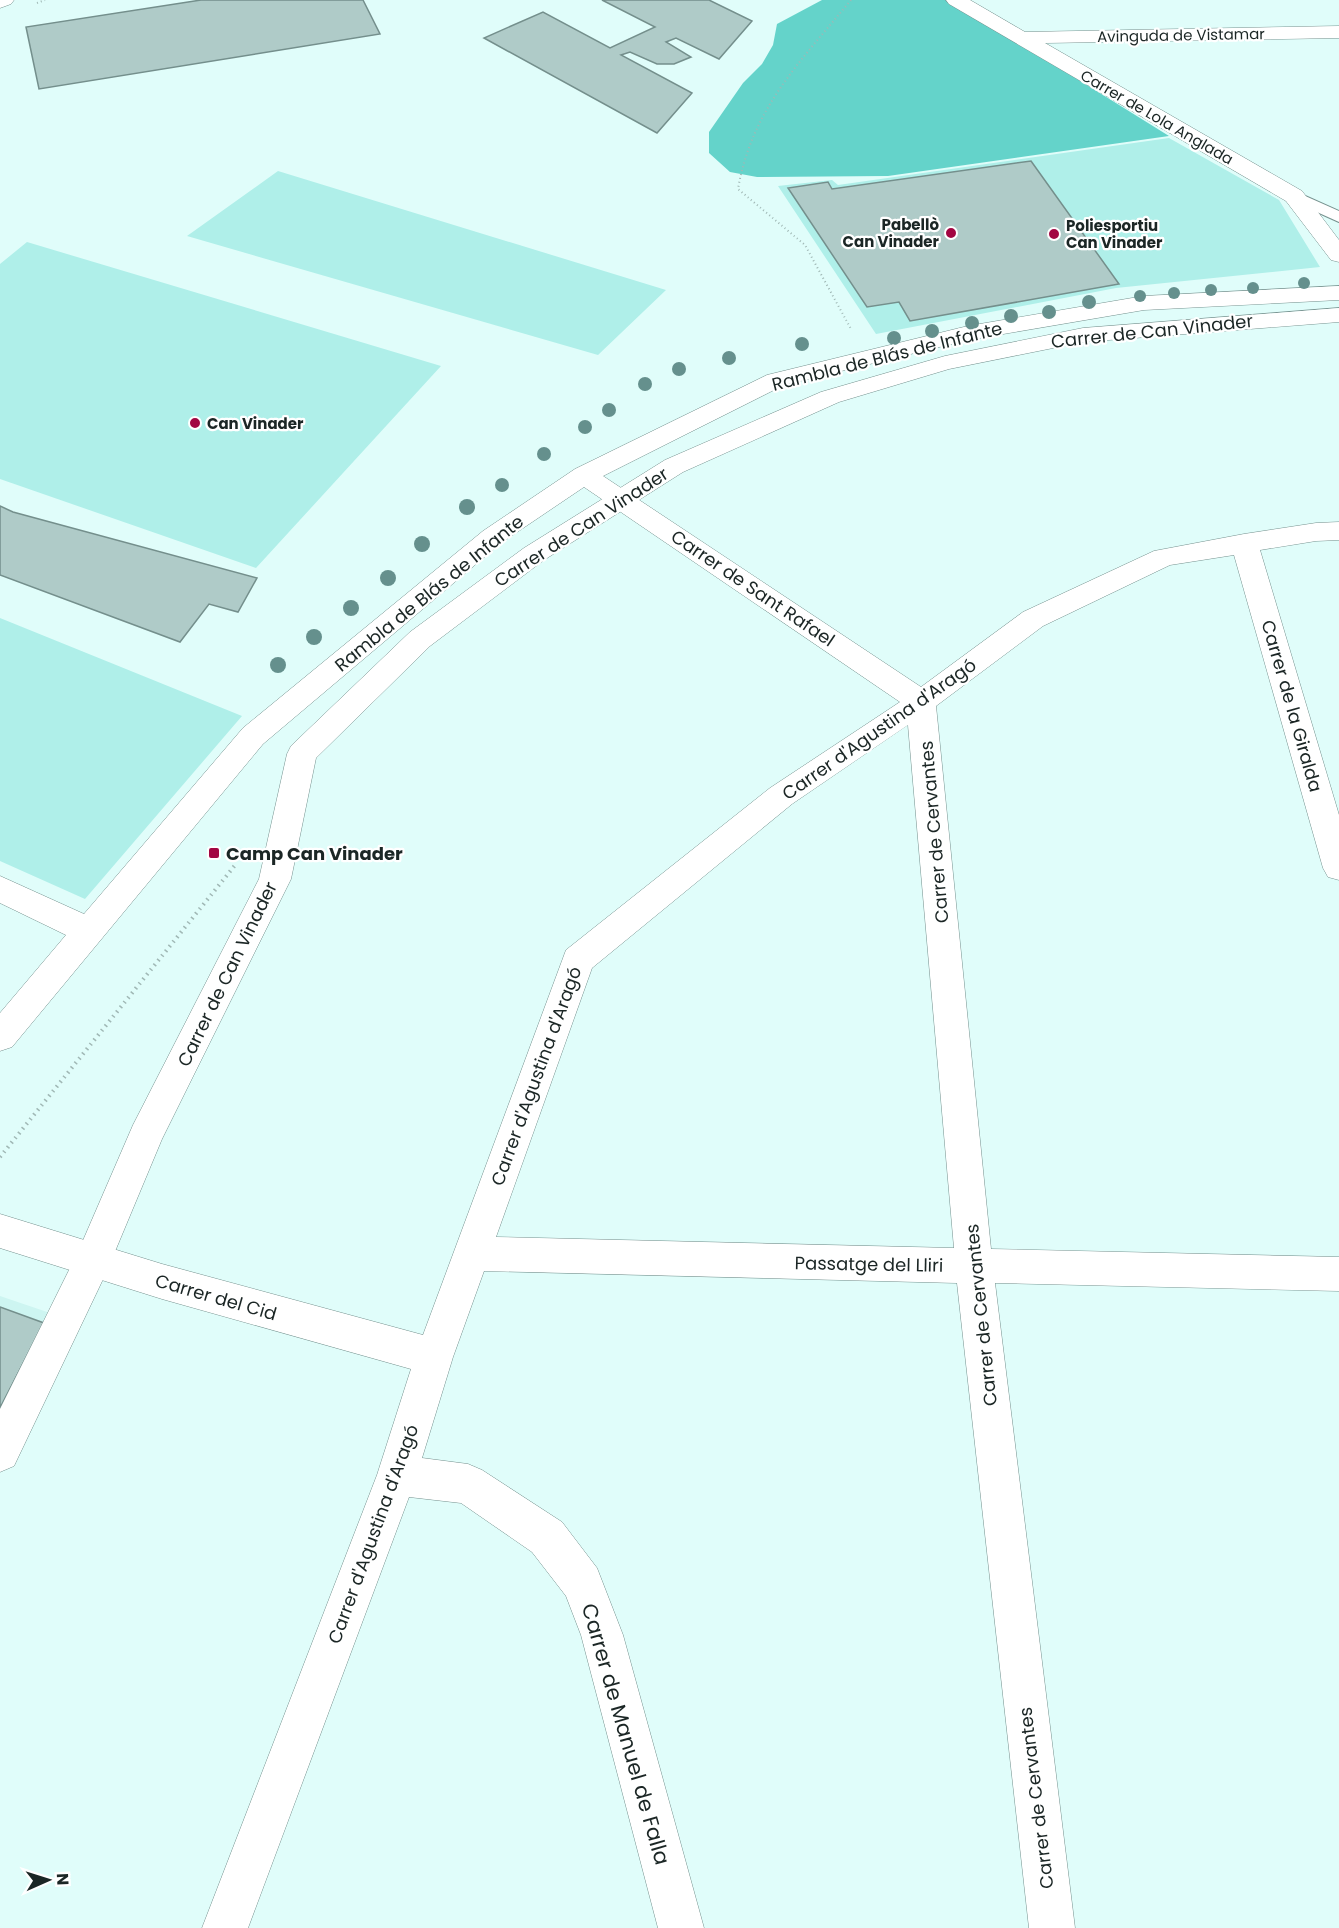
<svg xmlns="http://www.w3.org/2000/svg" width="1339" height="1928" font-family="Poppins,sans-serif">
  <rect width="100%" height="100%" fill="#e0fdfa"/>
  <path fill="#cdf5f1" d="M0,1296L53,1314L0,1419Z"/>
  <path fill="#afefe9" d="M1169,138L1279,200L1320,267L1116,288L876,334L778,186L832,180L838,185Z
    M278,171L666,290L598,355L187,236Z
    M27,242L441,366L256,568L0,479V264Z
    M0,618L242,716L85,899L0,861Z"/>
  <path fill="#64d3ca" d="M822,0H969L1029,49L1169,136L888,176L757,177L730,172L709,153V132L743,83L762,64L773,45L777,24Z"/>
  <path fill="#afcbc8" stroke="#748f8c" stroke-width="1.5" d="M201,0H363L380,34L39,89L26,27Z
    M602,0H709L752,21L719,59L676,38L666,42L691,57L674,64H657L630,52L621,55L692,93L657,133L484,38L543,12L610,48L655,27Z
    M1031,161L1119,284L910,321L899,302L867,307L788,188L828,182L832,189Z
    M0,506L13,512L257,578L238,612L209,604L180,642L0,575Z
    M0,1307L44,1323L0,1408Z"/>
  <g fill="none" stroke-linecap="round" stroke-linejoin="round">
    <defs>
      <path id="service" d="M1294,191L1339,211V222L1288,199L1286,196Z"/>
      <path id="pedestrian" d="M1339,308V322L1083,342L949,369L839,402L683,472L544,560L430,646L316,758L291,879L162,1139L106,1273L14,1466L0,1472V1409L78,1252L133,1125L259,879L287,754L291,746L410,632L524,548L665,460L821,392L945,356L1083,328Z"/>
      <path id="minor" d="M0,0H14L11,4L0,8Z
        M946,0H970L1025,32L1339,26V38L1045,43L1302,191L1339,240V262L1331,260L1286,201L949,4Z
        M1339,286V300L1144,310L968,340L784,385L603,476L921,687L1023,612L1154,551L1244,534L1316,523L1339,522V540L1316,541L1260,550L1339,815V880L1328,877L1323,868L1234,555L1170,565L1043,626L936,706L991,1249L1339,1257V1291L995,1283L1075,1928H1029L957,1283L484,1271L453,1357L422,1458L468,1464L482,1470L562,1522L597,1568L623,1635L704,1928H658L581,1635L566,1596L532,1552L461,1503L409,1497L248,1928H202L377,1475L411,1369L162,1299L0,1248V1214L162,1264L423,1335L566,950L770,788L900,702L584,487L501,543L263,744L12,1047L0,1051V1013L66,935L0,903V876L84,914L243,728L483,531L575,469L767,375L968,326L1144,296ZM908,725L954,1248L496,1237L592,968L792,804Z"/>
    </defs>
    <use href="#service" stroke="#75918e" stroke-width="2"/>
    <use href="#pedestrian" stroke="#75918e" stroke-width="1"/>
    <use href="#minor" stroke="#75918e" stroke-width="1"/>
    <path stroke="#a0b8b5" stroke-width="2" stroke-dasharray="1 3" stroke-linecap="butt" d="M851,0C801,61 752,108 738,189L805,245L851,329
      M37,3L45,0"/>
    <path stroke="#a0b8b5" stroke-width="4" stroke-dasharray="1.5 4.5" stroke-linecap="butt" d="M0,1157L236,864"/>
    <use href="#service" fill="#fff" fill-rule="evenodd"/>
    <use href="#pedestrian" fill="#fff" fill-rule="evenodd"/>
    <use href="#minor" fill="#fff" fill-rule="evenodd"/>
  </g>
  <g fill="#65908d">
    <circle cx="1304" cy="283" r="6"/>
    <circle cx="1253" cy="288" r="6"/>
    <circle cx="1211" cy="290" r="6"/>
    <circle cx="1174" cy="293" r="6"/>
    <circle cx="1140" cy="296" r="6"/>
    <circle cx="1089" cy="302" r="7"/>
    <circle cx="1049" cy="312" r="7"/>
    <circle cx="1011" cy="316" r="7"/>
    <circle cx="972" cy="323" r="7"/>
    <circle cx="932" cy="331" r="7"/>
    <circle cx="894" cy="338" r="7"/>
    <circle cx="802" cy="344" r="7"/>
    <circle cx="729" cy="358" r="7"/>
    <circle cx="679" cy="369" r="7"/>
    <circle cx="645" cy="384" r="7"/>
    <circle cx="609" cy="410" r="7"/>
    <circle cx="585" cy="427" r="7"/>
    <circle cx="544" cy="454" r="7"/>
    <circle cx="502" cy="485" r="7"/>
    <circle cx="467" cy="507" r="8"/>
    <circle cx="422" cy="544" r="8"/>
    <circle cx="388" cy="578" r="8"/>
    <circle cx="351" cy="608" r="8"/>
    <circle cx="314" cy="637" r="8"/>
    <circle cx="278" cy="665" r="8"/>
  </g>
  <g fill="#a20642" stroke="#fff" stroke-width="2">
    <circle cx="951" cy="233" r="6"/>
    <circle cx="1054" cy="234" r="6"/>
    <circle cx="195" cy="423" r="6"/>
    <rect x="208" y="847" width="12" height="12" rx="3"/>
  </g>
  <g text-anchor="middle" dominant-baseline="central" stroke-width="4.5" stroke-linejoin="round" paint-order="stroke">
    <g font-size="15" fill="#1b2625" stroke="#fff">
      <text transform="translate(1181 35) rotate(-1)">Avinguda de Vistamar</text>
      <text transform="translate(1157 117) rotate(30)">Carrer de Lola Anglada</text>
    </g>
    <g font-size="15" font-weight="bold" fill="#1b2625" stroke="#fff" text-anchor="start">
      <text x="939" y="224" text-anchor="end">Pabellò<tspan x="939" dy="17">Can Vinader</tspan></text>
      <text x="1066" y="225">Poliesportiu<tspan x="1066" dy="17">Can Vinader</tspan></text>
      <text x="207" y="423">Can Vinader</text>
    </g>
    <g font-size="18" fill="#1b2625" stroke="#fff">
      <text transform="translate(1152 331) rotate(-6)">Carrer de Can Vinader</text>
      <text transform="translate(887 356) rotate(-14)">Rambla de Blás de Infante</text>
      <text transform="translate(581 527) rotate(-33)">Carrer de Can Vinader</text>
      <text transform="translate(753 588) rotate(34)">Carrer de Sant Rafael</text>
      <text transform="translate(429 593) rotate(-39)">Rambla de Blás de Infante</text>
      <text transform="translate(1292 706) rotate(74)">Carrer de la Giralda</text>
      <text transform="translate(879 729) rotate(-35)">Carrer d'Agustina d'Aragó</text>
      <text transform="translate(934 832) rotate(-95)">Carrer de Cervantes</text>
      <text transform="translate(227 974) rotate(-64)">Carrer de Can Vinader</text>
      <text transform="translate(536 1076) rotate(-70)">Carrer d'Agustina d'Aragó</text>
      <text transform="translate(869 1264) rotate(1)">Passatge del Lliri</text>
      <text transform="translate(216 1297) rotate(16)">Carrer del Cid</text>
      <text transform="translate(981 1315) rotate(-96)">Carrer de Cervantes</text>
      <text transform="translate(373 1534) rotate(-70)">Carrer d'Agustina d'Aragó</text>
      <text transform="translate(1036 1798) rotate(-97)">Carrer de Cervantes</text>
    </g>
    <g font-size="18" font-weight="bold" fill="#1b2625" stroke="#fff" text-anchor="start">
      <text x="226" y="853">Camp Can Vinader</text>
    </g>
    <g font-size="21" fill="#1b2625" stroke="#fff">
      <text transform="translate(626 1734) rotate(74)">Carrer de Manuel de Falla</text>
    </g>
  </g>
  <g transform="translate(48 1880) rotate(87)" stroke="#ffffff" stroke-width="4.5" paint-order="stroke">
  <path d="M0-4.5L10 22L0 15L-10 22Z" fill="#1b2625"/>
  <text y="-9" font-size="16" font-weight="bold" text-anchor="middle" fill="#1b2625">N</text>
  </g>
</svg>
